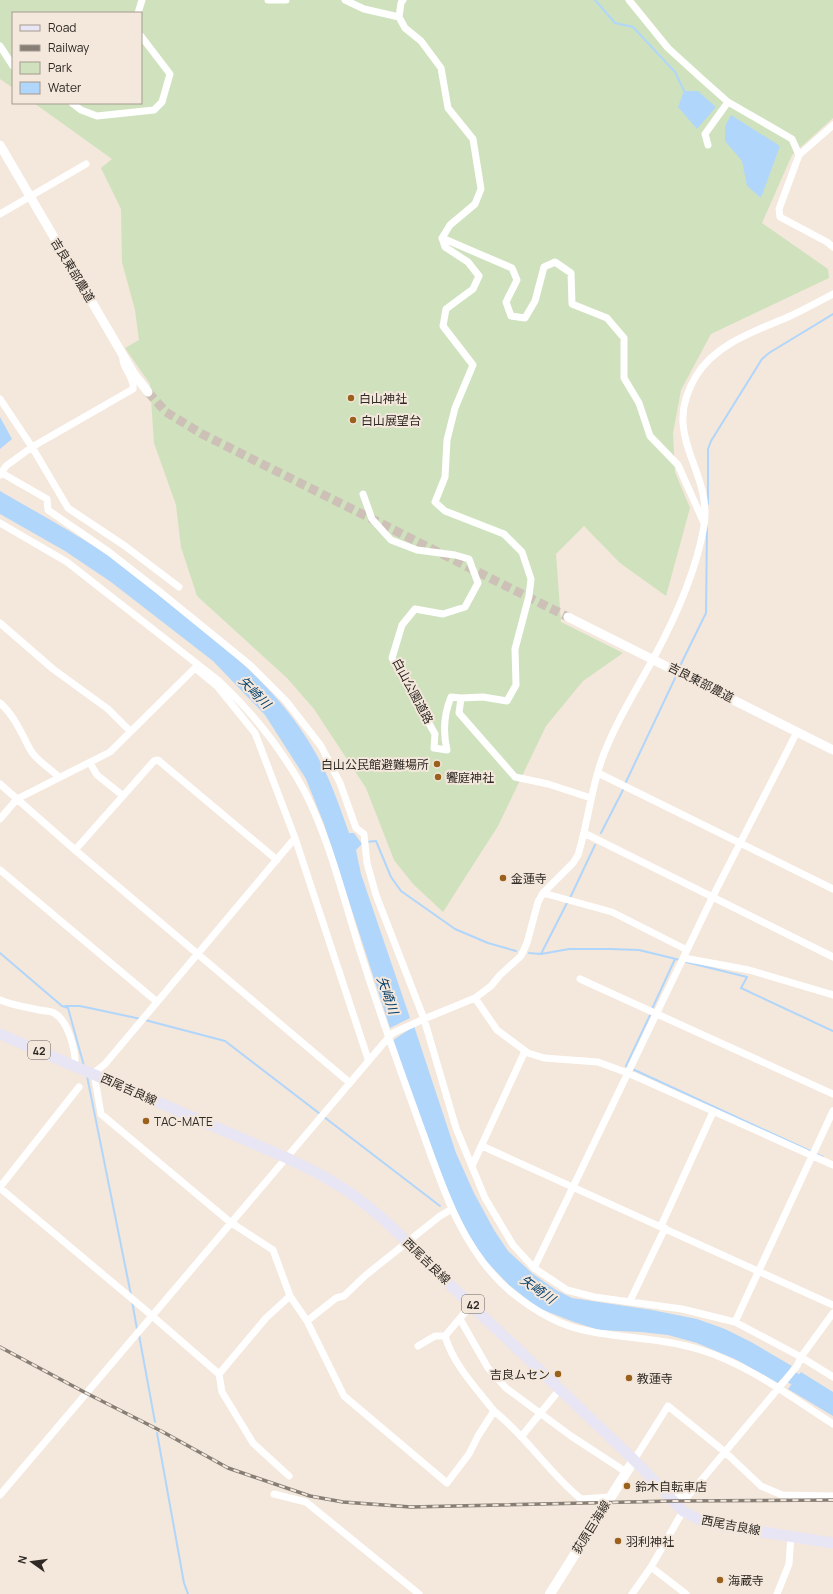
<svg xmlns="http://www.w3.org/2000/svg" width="833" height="1594" font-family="Manrope,'Noto Sans JP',sans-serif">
  <rect width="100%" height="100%" fill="#f4e7db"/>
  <path fill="#cfe2bd" d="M0,0H833V118L792,155L762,223L828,269L829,278L711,334L681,390L673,433L675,472L690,508L666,596L620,563L584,526L556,554L561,622L623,653L583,681L546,726L498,826L443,912L413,884L394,860L366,788L314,709L287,678L197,596L181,547L176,505L154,443L150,384L125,348L139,340L135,310L122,262L121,209L101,168L112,159L34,103H141V13H13V88L0,79Z"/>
  <path fill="#b1d6fb" d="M684,91H698L716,107L697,129L678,107Z
    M731,115L780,146L761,198L747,186L742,161L725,141V126Z
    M0,417L12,439L0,449Z
    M0,491C46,518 94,543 136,575C156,590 175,607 195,623C241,660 286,700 315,752C330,778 339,805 349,833H354L362,844L356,850L361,874L410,1018L390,1028L324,824L306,779L265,715L213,661L111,582L65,551L0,514Z
    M414,1026L456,1153L474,1193L494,1230L508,1251L533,1274L556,1290L572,1298L652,1310L697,1319L725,1329L751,1342L792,1366L778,1383L737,1360L697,1343L668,1335L641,1332L599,1330L574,1322L538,1308L509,1285L484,1259L470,1239L448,1192L392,1041Z
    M801,1372L833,1392V1416L788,1389Z"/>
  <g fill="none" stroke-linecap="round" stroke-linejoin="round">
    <path stroke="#b1d6fb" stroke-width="2" d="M595,0L615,23L633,27L675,72L684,91
      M708,504V449L711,441L762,359L769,353L833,314
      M678,670L706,613L707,526
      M625,784L677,674
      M601,833L624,788
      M366,842L376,841L391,877L401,891L455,929L488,943L516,951
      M570,898L595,845
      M0,953L62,1006L68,1008L84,1066
      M529,953L541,954L569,949H611L639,950L680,960
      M541,954L568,901
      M686,962L747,977L741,988L833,1031
      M65,1006H80L141,1019
      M652,1009L675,959
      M651,1013L626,1066L823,1157
      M145,1020L225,1041L440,1206
      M87,1076L131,1295
      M132,1301L137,1329
      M139,1335L155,1422
      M157,1433L184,1583L188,1594"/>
    <path stroke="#b1d6fb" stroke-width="13" d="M778,1369L833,1402"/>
    <path stroke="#cdc1b7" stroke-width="9" stroke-dasharray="9 4.5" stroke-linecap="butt" d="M148,392L166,412L202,434L568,617"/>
    <path stroke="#fff" stroke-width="7" d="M268,0H286
      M345,0L364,9L399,17
      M403,0L401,3L399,17L405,28L421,41L441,68L448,108L473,139L481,189L475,204L450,225L442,238L512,268L517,280L506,302L511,316L525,318L535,301L544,267L555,262L571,273L572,304L607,318L624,338V378L639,403L650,436L678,465L704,523
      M629,0L668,48L702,79L728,102L792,139L799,155
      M138,13L142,0
      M0,46L13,66
      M72,103L81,110L97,116L154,110L162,102L170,74L141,36
      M833,125L799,155L779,209L780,217L827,242L833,247
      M708,145L705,134L728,102
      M0,214L86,164
      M442,238L445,247L468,262L479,276L473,289L446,309L443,326L473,365L455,408L447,440L445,477L435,502L445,511L504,534L522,552L531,579L529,596L515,649L516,685L507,701L483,697L461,698L459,713L515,777L548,784L591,798
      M0,399L32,447L68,508L125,546L179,587
      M0,472L47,499L48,510L109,552L159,591L250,665L286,701L321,746L340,783L356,828L364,834L367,863L376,895L424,1019L456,1128L485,1198L513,1245L534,1268L567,1290L594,1297L682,1309L735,1322L801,1357L833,1377
      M0,475L6,466L32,447L133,389C135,377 121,368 123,355
      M363,494L372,519L391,540L417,550L455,555L469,559L478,583L465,607L443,614L415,609L402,625L392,658L435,734L434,748L447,750C443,733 444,714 451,697L461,698
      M0,523L67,562L219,681C253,713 283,751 305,792C331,843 345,905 363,960C381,1018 402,1075 423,1133C443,1189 463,1251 510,1291C532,1309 560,1326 588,1331C626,1339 664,1338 701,1350C749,1365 791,1397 833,1424
      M0,623L53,669L108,709L130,731
      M195,668L217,686L255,733L295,838L368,1059
      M0,703C15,716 22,735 31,751C37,761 51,769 59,777
      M90,763L97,775L122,795
      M598,773L833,889
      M0,784L75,850L350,1083
      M0,819L17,799L110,752L197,666
      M584,833L833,957
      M295,838L105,1064L94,1073L101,1114L230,1222L273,1250L290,1296L307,1321L344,1396L447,1483L469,1454L478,1436L494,1411C527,1437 549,1473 581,1499L610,1497
      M75,850L154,761L158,760L277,860
      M0,870L156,1001
      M543,893L612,912L687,950
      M684,958L749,970L833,995
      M580,979L833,1094
      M475,998L497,1030L528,1053L544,1058L598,1062L628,1073L833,1165
      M0,1000C12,1005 25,1007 39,1010C43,1011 50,1011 54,1013C68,1020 76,1051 75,1065
      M482,1146L833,1305
      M472,1166L525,1051
      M0,1187L79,1087
      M0,1188L143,1308L219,1374
      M661,1226L713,1112
      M534,1268L713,896L797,732
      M630,1301L665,1228
      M460,1319L488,1368L506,1388L571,1436L626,1472
      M307,1321L336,1298L344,1296L366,1275L440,1216L452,1209
      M735,1322L833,1111
      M445,1336C453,1364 476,1388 494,1411
      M418,1346L435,1336H445L472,1304
      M521,1437L560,1389
      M634,1460L668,1406L725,1452L761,1486L782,1495L833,1496
      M289,1476L253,1443L222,1392L219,1374L266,1318L290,1296
      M274,1494L306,1502L419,1594
      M0,1495L388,1038L393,1033L424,1019L475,998L491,986L500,975L521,956L527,943L538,902L543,893L573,863L578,855C589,819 592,779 608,744C620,715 637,688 652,661C675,619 696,573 704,526C713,469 659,437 696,376C715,344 755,331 788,317C803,310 818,302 833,294
      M670,1498L688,1496L797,1366L801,1357L833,1313
      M651,1567L686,1594
      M632,1594L651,1567L683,1511
      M777,1594L789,1564L791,1535"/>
    <path stroke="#fff" stroke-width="9" d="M0,145L134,374L148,392
      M568,617L833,750"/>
    <path stroke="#fff" stroke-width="10" d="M550,1594L634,1460"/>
    <path stroke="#e8e5f4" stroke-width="11" d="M0,1034L287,1158C301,1165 315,1171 328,1179C363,1199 395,1228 422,1258L634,1460L683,1511L700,1520L724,1526L833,1543"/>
    <defs>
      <path id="rail" d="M0,1347L86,1393L163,1432L228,1468L310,1496L343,1502L411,1507L674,1501L833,1500"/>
    </defs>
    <use href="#rail" stroke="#877f76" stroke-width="3.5"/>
    <use href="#rail" stroke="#f4e7db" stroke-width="2" stroke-dasharray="6" stroke-linecap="butt"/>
  </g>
  <g fill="#99611c" stroke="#f4e7db" stroke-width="1.5">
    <circle cx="351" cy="398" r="4"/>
    <circle cx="353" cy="420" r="4"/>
    <circle cx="437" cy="764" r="4"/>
    <circle cx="438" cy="777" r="4"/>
    <circle cx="503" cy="878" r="4"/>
    <circle cx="146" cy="1121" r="4"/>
    <circle cx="558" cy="1374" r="4"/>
    <circle cx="629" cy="1378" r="4"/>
    <circle cx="627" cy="1486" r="4"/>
    <circle cx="618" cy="1541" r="4"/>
    <circle cx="720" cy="1580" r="4"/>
  </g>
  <g text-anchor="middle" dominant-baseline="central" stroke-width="4" stroke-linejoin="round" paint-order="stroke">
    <g fill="#f4e7db" stroke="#6a635c" stroke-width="1">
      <rect x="28" y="1041" width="22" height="18" rx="3"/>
      <rect x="462" y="1295" width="22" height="18" rx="3"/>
    </g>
    <g font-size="11" font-weight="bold" fill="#2f2a25">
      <text x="39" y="1050">42</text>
      <text x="473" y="1304">42</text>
    </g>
    <g font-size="12" fill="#2f2a25" stroke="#f4e7db">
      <text transform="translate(73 270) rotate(59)">吉良東部農道</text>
      <text transform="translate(701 682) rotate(27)">吉良東部農道</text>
      <text transform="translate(413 691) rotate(62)">白山公園道路</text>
      <text transform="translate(129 1089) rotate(24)">西尾吉良線</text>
      <text transform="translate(427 1261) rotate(44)">西尾吉良線</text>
      <text transform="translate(731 1525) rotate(11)">西尾吉良線</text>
      <text transform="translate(591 1527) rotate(-58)">荻原巨海線</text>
    </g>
    <g font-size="12" fill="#2f2a25" stroke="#f4e7db" text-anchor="start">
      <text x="359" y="398">白山神社</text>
      <text x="361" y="420">白山展望台</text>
      <text x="429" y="764" text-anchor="end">白山公民館避難場所</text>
      <text x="446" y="777">饗庭神社</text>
      <text x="511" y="878">金蓮寺</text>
      <text x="154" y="1121">TAC-MATE</text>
      <text x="550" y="1374" text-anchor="end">吉良ムセン</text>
      <text x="637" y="1378">教蓮寺</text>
      <text x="635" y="1486">鈴木自転車店</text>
      <text x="626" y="1541">羽利神社</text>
      <text x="728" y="1580">海蔵寺</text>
    </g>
    <g font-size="13" font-style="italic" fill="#05406d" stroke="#f4e7db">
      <text transform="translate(255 692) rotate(45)">矢崎川</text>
      <text transform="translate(388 995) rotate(71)">矢崎川</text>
      <text transform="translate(538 1289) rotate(35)">矢崎川</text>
    </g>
  </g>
  <rect x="12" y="12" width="130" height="92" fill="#f4e7db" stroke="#a59b92"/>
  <rect x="20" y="25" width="20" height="6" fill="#e8e5f4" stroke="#a59b92"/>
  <text x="48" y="32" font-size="12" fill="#2f2a25">Road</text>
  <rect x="20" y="45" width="20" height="6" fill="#877f76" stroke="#a59b92"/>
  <text x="48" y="52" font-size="12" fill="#2f2a25">Railway</text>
  <rect x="20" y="62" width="20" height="12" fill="#cfe2bd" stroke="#a59b92"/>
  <text x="48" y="72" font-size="12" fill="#2f2a25">Park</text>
  <rect x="20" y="82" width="20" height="12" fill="#b1d6fb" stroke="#a59b92"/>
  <text x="48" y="92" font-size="12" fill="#2f2a25">Water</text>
  <g transform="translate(32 1562) rotate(284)" stroke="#f4e7db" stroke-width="3" paint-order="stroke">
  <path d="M0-3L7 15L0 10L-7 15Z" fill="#2f2a25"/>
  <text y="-6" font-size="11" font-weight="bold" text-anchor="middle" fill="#2f2a25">N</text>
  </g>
</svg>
